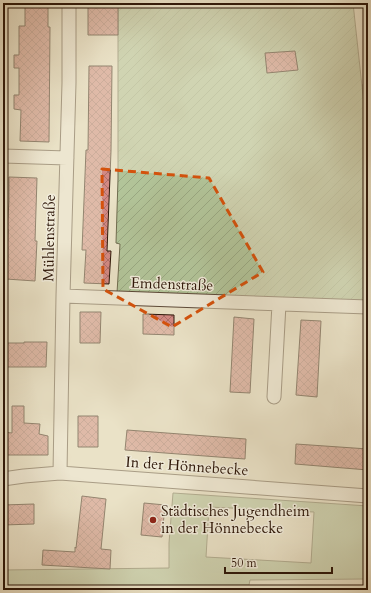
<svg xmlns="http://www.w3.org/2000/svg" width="371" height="593" font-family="Cardo,serif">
  <defs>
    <pattern id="garden-furrows" width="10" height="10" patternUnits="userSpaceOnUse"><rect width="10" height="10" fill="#b2c499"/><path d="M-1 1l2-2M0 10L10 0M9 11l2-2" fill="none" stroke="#99a882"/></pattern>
    <pattern id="building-cross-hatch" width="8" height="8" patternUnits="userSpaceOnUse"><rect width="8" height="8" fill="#d38983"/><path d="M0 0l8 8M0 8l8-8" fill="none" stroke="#ac6f69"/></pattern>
  </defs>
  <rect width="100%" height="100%" fill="#eae2c7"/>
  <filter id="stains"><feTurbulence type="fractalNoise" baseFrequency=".005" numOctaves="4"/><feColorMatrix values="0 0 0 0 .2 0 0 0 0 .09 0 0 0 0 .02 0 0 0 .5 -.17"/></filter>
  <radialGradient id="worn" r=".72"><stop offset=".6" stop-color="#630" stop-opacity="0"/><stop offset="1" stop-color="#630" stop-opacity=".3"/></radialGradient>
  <path fill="#b2c499" stroke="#706d50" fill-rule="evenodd" d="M368,84V142L362,85Z
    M173,493L368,506V577H365V579L250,580L249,585L3,586V570L169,568V543ZM209,507L314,512L311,563L206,557Z"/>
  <path fill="url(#garden-furrows)" stroke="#706d50" d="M118,3H353L368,142V302L117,293L120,244L116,243L118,179Z"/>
  <path fill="url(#building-cross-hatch)" stroke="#2d1608" d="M25,3H48V27H50L49,142L20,141L21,110L14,109V95H19V68H14V55H19V26H25Z
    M88,3H118V35H88Z
    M295,51L298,70L267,73L265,53Z
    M89,66H112L111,151L107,251H111L109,284L84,283L86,250H82L86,150H88Z
    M9,177L37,178L35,241H37L35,281L6,279L8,229H7L9,202Z
    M80,312H101L100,343H80Z
    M143,314L174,315V335L143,334Z
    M234,317L254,319L250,393L230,392Z
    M301,320L321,321L317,397L296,395Z
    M24,342H47L46,367H3V343H24Z
    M12,406H24V423L40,424L39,434L48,436V455H3V432L12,433Z
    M78,416H98V447H78Z
    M127,430L246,439L245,459L125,450Z
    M296,444L368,449V470L295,464Z
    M82,496L106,499L101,549L111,550L110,569L42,565L43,550L75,552V547L76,548Z
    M144,503L165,505L162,537L141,535Z
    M34,504V524L3,525V505Z"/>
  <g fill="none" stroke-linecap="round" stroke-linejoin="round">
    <defs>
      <path id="street" d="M3,156L67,158
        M63,296L368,307
        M274,397L279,304
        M60,473L63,296L69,83V3
        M3,479L24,476L60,473L368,496"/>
    </defs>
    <use href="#street" stroke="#5c4938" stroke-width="15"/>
    <use href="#street" stroke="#f1ecdb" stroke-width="13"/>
    <path stroke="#2d1608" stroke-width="3" stroke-dasharray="7 7" stroke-linecap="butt" d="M307,590L368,589"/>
  </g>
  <path d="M0 0H371V593H0ZM102,169L209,178L263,272L172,327L103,289Z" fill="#eae2c7" fill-opacity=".55" fill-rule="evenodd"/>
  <path fill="none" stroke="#d5520c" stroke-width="3" stroke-dasharray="8 5" stroke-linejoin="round" d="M102,169L209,178L263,272L172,327L103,289Z"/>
  <circle fill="#8f2418" stroke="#f1ecdb" stroke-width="1.5" cx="153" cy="520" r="4"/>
  <g text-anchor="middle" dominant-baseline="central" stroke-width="3" stroke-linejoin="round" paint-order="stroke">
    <g font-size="15" fill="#2d1608" stroke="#f1ecdb">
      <text transform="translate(49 238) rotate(-89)">Mühlenstraße</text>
      <text transform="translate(172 284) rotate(2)">Emdenstraße</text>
      <text transform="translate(187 466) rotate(4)">In der Hönnebecke</text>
    </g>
    <g font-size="15" fill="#2d1608" stroke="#f1ecdb" text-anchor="start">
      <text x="161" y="511">Städtisches Jugendheim<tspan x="161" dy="17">in der Hönnebecke</tspan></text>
    </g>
  </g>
  <rect width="371" height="593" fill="none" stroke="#eae2c7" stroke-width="16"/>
  <rect x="4" y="4" width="363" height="585" fill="none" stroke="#2d1608" stroke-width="2"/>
  <rect x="8" y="8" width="355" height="577" fill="none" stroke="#2d1608"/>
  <path d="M225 567v6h107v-6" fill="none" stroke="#2d1608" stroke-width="2"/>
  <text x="231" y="567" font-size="12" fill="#2d1608" stroke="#f1ecdb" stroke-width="3" paint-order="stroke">50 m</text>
  <rect width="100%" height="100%" filter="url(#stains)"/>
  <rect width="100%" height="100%" fill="url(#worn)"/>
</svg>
